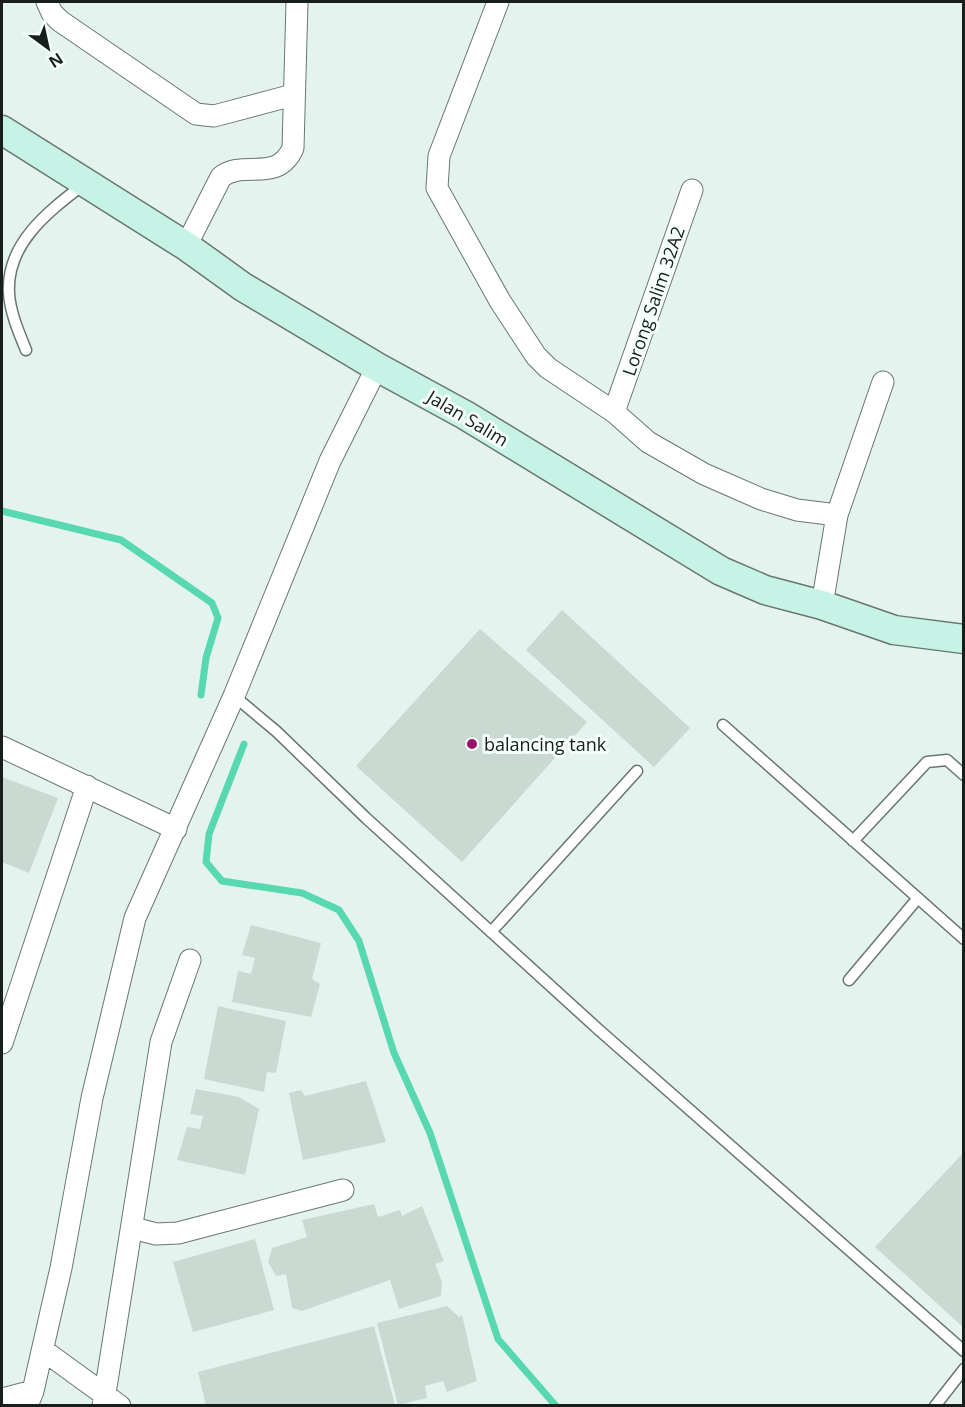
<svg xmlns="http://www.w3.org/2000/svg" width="965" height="1407" font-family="'Open Sans',sans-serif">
  <rect width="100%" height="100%" fill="#e4f3ed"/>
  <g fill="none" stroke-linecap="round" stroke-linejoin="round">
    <path stroke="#57d8b0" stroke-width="7" d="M2,511L121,540L212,603L218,618L206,658L201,695
      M244,744L209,834L206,862L222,881L302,893L339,910L359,941L394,1053L430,1133L498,1339L556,1406"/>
  </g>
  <path fill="#cbd9d3" d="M562,610L690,728L654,767L526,650Z
    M480,629L587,722L462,862L356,766Z
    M2,777L58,798L29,873L2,862Z
    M251,925L321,943L312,979L320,984L311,1017L232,1002L238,971L251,974L255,958L242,955Z
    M218,1006L286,1021L276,1073L267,1072L264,1092L204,1079Z
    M366,1081L386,1142L303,1160L289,1093L301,1090L305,1096Z
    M196,1089L239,1097L259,1109L245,1175L177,1160L187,1127L200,1129L203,1116L190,1114Z
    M964,1152V1328L875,1247Z
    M374,1204L378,1217L400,1210L402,1216L422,1206L444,1261L435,1264L442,1282L441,1296L399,1309L390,1280L302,1311L292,1308L286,1274L276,1276L268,1262L272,1248L307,1237L302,1220Z
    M255,1239L274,1310L193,1332L173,1262Z
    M447,1306L459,1317L462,1315L477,1381L447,1392L443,1381L425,1386L427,1398L398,1405L377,1323Z
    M374,1326L395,1405L206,1406L198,1372Z"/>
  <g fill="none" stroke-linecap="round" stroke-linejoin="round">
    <defs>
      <path id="lane" d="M26,350C19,333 10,312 9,293C6,243 49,211 84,184
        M234,696L276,731L366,818L599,1030L964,1351
        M723,725L964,939
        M853,841L927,762L947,760L964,775
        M491,932L637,771
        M849,980L918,898
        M935,1406L964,1369"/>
      <path id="street" d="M47,2L52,13L60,21L196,114L214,116L293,95
        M498,2L439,156L437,188L500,301L536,356L548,368L614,412L648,442L704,474L761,499L797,510L837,515
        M186,246L221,177C244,159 277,184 293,148L297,2
        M614,412L692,190
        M822,605L837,515L883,382
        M2,747L176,829
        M2,1043L87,786
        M133,1228L156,1234L178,1233L343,1190
        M43,1350L120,1406
        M2,1399L33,1391
        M27,1406L33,1391L61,1268L92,1098L135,918L234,696L330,461L377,367
        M103,1406L161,1042L190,960"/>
      <path id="secondary" d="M2,130L186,246L243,287L377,367L465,415L721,571L765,590L822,605L894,630L964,639"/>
    </defs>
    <use href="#lane" stroke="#697670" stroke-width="13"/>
    <use href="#street" stroke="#697670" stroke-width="23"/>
    <use href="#secondary" stroke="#697670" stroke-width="31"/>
    <use href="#lane" stroke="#fff" stroke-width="10"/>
    <use href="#street" stroke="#fff" stroke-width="21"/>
    <use href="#secondary" stroke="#c6f3e6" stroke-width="28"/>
  </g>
  <circle fill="#991367" stroke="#f5fefb" stroke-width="2" cx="472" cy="744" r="6"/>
  <g text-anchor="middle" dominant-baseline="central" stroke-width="6" stroke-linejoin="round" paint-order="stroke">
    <g font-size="18" fill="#181e1b" stroke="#f5fefb">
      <text transform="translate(653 301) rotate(-71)">Lorong Salim 32A2</text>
      <text transform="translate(468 418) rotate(31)">Jalan Salim</text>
    </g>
    <g font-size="18" fill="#181e1b" stroke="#f5fefb" text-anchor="start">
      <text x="484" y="744">balancing tank</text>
    </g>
  </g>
  <rect width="965" height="1407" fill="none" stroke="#181e1b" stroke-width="6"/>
  <g transform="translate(48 48) rotate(147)" stroke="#f5fefb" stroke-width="4.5" paint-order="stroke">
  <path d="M0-4.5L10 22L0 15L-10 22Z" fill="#181e1b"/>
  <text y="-9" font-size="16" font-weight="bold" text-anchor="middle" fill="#181e1b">N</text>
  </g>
</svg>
